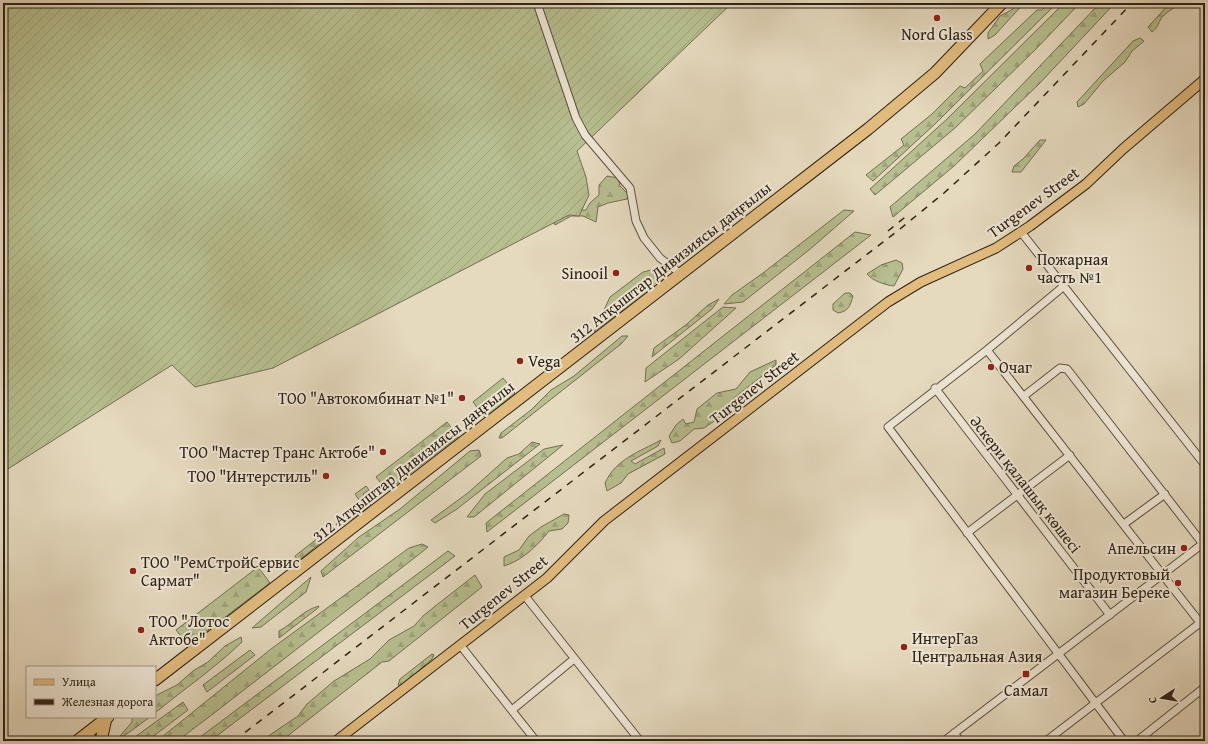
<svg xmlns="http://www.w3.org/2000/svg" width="1208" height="744" font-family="'Gentium Book Plus',serif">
  <defs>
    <pattern id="forest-firs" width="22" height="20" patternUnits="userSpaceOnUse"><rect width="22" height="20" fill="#b7be8f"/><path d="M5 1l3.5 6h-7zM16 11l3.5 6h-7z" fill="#9ea37b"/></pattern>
    <pattern id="garden-furrows" width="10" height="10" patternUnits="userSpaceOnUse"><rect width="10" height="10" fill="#b7be8f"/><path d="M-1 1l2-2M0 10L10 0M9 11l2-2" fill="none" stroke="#9ea37b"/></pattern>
  </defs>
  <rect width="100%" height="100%" fill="#e5d9be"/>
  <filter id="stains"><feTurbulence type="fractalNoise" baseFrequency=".005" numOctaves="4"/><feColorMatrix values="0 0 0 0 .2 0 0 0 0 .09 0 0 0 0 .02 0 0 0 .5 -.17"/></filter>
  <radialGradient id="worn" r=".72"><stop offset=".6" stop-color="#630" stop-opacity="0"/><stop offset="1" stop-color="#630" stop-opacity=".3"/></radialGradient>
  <path fill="#b7be8f" stroke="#727052" d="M655,269L663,270L666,278L594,332L610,297L643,272Z"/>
  <path fill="url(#forest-firs)" stroke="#727052" d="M1015,3H1024L995,35L988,39V33L1000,16L1013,9Z
    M1049,3H1057L935,124L873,181L866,175L904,145L901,139L932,114L960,86L965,88L983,71L980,64L1037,10H1042Z
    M1064,3H1080L1035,50L955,128L875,195L870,189L947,119Z
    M1100,3H1115L1039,84L954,166L893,217L890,207L975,134Z
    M1170,3H1178C1174,9 1168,11 1163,16C1158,22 1159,27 1152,32L1148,27Z
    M1140,38L1144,41L1132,51L1125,62L1103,81L1084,104L1078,107L1077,102L1133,41Z
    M1040,140H1046L1021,172H1012L1014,166L1023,159Z
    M607,176L618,178L620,186L628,194L627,199L608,203L598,207L596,222L583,216H571L555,225L553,221L577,210H586L590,203L599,195V185Z
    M844,210L854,211L809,250L743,302L724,304L732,295L763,273Z
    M855,232L871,235L487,532L486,523Z
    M896,260L902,263L903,269L894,286C885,285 873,281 867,274L881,265Z
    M845,293H850L853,296C850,306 849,311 838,313L833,310V304Z
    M719,299L712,309L652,357L654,348L687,324L708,305Z
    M723,307L736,308L679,359L645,382L646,368Z
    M622,336H628L621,344L502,438H499L501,433L531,410L551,390L574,376Z
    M776,360V365L734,398L729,411L713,422L704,428L694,429L680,441L672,443L669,436L676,425L683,419L686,424L694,422L697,409L717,393L736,389L750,372Z
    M503,378L515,393L485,418L473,402Z
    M447,422L458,437L387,491L376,477Z
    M661,440L658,446L631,461L635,464L664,448L665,454L628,474L621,483L607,491L605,483C616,459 639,452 661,440Z
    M532,442L540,444L457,509L435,523L431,520L469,492L507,458L519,454Z
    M563,445L474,517H467L485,494L544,449Z
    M479,450L481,456L323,577L321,571L359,537L400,509L470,451Z
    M366,486L369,490L363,494L371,505L339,528L336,524L362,504L355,494Z
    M564,514L569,515L568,523L562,529L549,531C537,546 523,560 504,566V557L519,550L529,536L541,527Z
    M318,538L322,542L298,561L295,556Z
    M422,544L428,547L422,552L209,717L177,741H157L271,649L409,548Z
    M448,551L455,556L210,741H195Z
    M258,567L270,583L188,645L176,630Z
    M475,575L482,587L389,661L382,662L281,741H261L298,716L307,704L334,681L370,659L389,640L414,626L424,615Z
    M311,577L306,592L261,627L252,628Z
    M319,606L318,608L279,638V631C294,623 303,610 319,606Z
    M241,637L242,642C215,668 184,689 155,713V696L177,685L193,671L208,662L225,646Z
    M250,650L255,655L207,692L203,685Z
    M432,654L434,655L432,659L402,685H398L400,679Z
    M183,702L188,710L147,741H135V737Z
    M132,717H150L124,736H120L132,722Z"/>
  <path fill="url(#garden-furrows)" stroke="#727052" d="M3,3H732L577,151L586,177L589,195L579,216L569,215L273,368L195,387L172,365L3,472Z"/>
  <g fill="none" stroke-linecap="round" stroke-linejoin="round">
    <defs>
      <path id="minor" d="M537,3L576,118L585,135L630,188L636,221L644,238L660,258L681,274
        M1021,232L1205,465
        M1064,286L987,350L888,427L1124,741
        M987,350L1205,629
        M935,388L1110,615
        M1024,396L1060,368L1067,369L1203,544
        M1124,524L1165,494
        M967,533L1070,455
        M525,596L640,741
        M461,646L536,741
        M512,710L574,659
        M954,733L960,741
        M944,741L1205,542
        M1046,741L1200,623
        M1137,741L1205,687"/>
      <path id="major" d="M87,733L93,741
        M336,741L547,578L604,521L888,302L921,282L996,248L1030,226L1086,184L1123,149L1205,79"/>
      <path id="highway" d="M155,680L868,129L935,73L1002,3
        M77,741L108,717
        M101,741L106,718"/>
    </defs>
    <use href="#minor" stroke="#5b5040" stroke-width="9"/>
    <use href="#major" stroke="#2d2216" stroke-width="11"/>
    <use href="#highway" stroke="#2d2216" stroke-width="13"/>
    <use href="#minor" stroke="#eee6d5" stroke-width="7"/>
    <use href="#major" stroke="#e2bc7f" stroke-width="9"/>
    <use href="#highway" stroke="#e2bc7f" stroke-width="11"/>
    <path stroke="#2d2216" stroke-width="1.5" stroke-dasharray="7 7" stroke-linecap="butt" d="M888,231L909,214
      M234,741L900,229L944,193L999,143L1132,3"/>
  </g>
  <g fill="#8f2418" stroke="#eee6d5" stroke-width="1.5">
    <circle cx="937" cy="18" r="4"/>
    <circle cx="1029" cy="268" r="4"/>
    <circle cx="616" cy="273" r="4"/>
    <circle cx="520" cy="361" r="4"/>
    <circle cx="991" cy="367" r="4"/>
    <circle cx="462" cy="398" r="4"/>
    <circle cx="383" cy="452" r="4"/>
    <circle cx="326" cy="476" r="4"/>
    <circle cx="1184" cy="548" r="4"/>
    <circle cx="133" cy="571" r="4"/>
    <circle cx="1178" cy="583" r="4"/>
    <circle cx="141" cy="630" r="4"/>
    <circle cx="904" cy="647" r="4"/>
    <rect x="1022" y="670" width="8" height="8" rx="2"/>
  </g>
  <g text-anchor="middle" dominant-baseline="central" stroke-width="4" stroke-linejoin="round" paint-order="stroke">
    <g font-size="16" fill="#2d2216" stroke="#eee6d5" text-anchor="start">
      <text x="937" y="34" text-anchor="middle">Nord Glass</text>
      <text x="1037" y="259">Пожарная<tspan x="1037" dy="18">часть №1</tspan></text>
      <text x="608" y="273" text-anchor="end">Sinooil</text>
      <text x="528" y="361">Vega</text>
      <text x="999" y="367">Очаг</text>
      <text x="454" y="398" text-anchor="end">ТОО "Автокомбинат №1"</text>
      <text x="375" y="452" text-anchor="end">ТОО "Мастер Транс Актобе"</text>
      <text x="318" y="476" text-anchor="end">ТОО "Интерстиль"</text>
      <text x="1176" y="548" text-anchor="end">Апельсин</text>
      <text x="141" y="562">ТОО "РемСтройСервис<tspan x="141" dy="18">Сармат"</tspan></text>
      <text x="1170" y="574" text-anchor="end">Продуктовый<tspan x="1170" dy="18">магазин Береке</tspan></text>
      <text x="149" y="621">ТОО "Лотос<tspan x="149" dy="18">Актобе"</tspan></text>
      <text x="912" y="638">ИнтерГаз<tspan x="912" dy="18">Центральная Азия</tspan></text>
      <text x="1026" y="690" text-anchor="middle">Самал</text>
    </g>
    <g font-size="16" fill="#2d2216" stroke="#eee6d5">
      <text transform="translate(1033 202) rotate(-36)">Turgenev Street</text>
      <text transform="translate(670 262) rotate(-38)">312 Атқыштар Дивизиясы даңғылы</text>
      <text transform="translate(754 387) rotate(-38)">Turgenev Street</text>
      <text transform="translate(413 461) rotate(-38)">312 Атқыштар Дивизиясы даңғылы</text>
      <text transform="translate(1026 484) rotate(52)">Әскери қалашық көшесі</text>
      <text transform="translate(503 592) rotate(-39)">Turgenev Street</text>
    </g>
  </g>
  <rect width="1208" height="744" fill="none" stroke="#e5d9be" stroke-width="16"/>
  <rect x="4" y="4" width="1200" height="736" fill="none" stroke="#2d2216" stroke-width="2"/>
  <rect x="8" y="8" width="1192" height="728" fill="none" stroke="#2d2216"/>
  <rect x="26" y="666" width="130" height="52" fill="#eee6d5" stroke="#a19889"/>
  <rect x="34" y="679" width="20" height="6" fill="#e2bc7f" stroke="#a19889"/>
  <text x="62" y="686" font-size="12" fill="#2d2216">Улица</text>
  <rect x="34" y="699" width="20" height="6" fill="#2d2216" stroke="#a19889"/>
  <text x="62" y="706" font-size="12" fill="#2d2216">Железная дорога</text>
  <g transform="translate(1162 698) rotate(258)" stroke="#eee6d5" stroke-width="3" paint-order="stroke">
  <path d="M0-3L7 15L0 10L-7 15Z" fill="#2d2216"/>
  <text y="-6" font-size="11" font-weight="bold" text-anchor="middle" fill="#2d2216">С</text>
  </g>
  <rect width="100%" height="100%" filter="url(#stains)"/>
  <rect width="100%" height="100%" fill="url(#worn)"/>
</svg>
